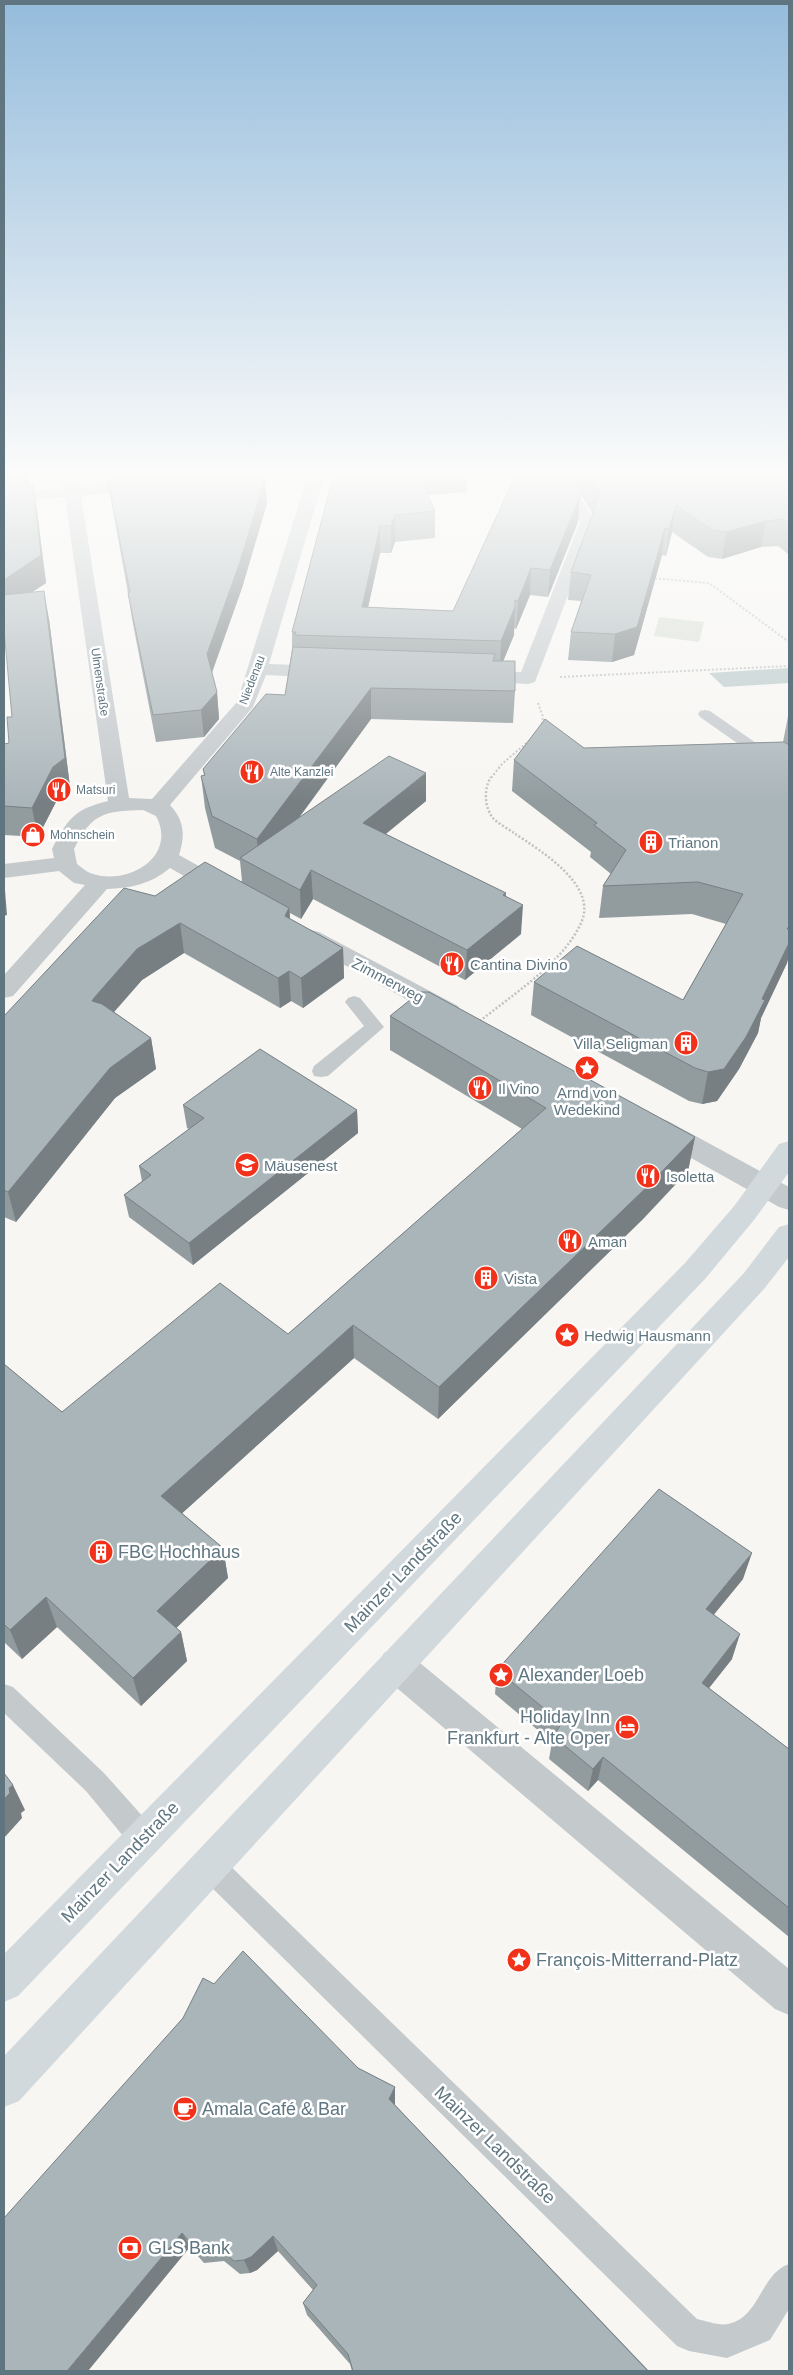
<svg xmlns="http://www.w3.org/2000/svg" width="793" height="2375" font-family="Arial,sans-serif">
  <rect width="100%" height="100%" fill="#f7f6f3"/>
  <path fill="#d9dfd4" d="M659,617L704,622L699,642L654,636Z"/>
  <path fill="#b9c9cb" d="M789,668V683L724,687L709,673Z"/>
  <g fill="none" stroke-linecap="round" stroke-linejoin="round">
    <path stroke="#bfc2c4" stroke-width="2" stroke-dasharray="2 2" stroke-linecap="butt" d="M651,578L709,583L789,642
      M560,677L789,666
      M538,703L543,717L542,726
      M491,778L502,764L530,740"/>
    <path stroke="#bfc2c4" stroke-width="2.5" stroke-dasharray="2 2" stroke-linecap="butt" d="M480,1021C512,995 564,962 581,923C599,885 539,850 514,833C507,828 497,823 492,817C484,805 484,788 491,777"/>
    <path fill="#c4c9cc" fill-rule="evenodd" d="M705,710L710,711L789,766V778L784,776L700,717L698,714L700,711Z
      M354,996L360,998L384,1027L328,1076L321,1077L314,1076L312,1071L314,1066L364,1026L345,1002L348,998Z
      M4,1684L13,1687L104,1773L153,1828L157,1838L153,1848L143,1852L133,1848L86,1791L4,1713Z
      M209,1851L219,1855L697,2319C706,2321 719,2326 728,2324C760,2318 760,2274 789,2264V2309L770,2340L727,2358L689,2351L677,2346L199,1875L195,1865L199,1855Z"/>
    <path fill="#c4c9cc" fill-rule="evenodd" d="M61,470H77L80,486L146,480L154,485L146,490L81,496L129,798L152,799L237,702L308,475L226,483L218,478L220,475L258,470H326L269,664L327,666L334,668L337,672L334,676L327,678L266,675L253,707L170,805C185,821 185,836 179,855L233,885L236,890L233,895L225,897L217,895L170,868C151,884 131,888 107,889L13,996L4,998V975L85,885L74,883L59,871L4,878V864L54,858L52,849C67,820 74,809 108,801L65,497L4,503V493L63,488ZM143,810L156,816C178,857 127,887 90,873C86,871 81,867 77,864L74,849C92,813 104,811 143,810Z
      M547,470H563L596,522L535,682L528,684L470,681L467,677L470,673L477,671L521,672L580,522Z
      M311,930L319,932L458,1006L461,1012L458,1018L449,1020L440,1018L303,942L299,937L303,932Z
      M659,1118L668,1121L789,1187V1210L779,1207L650,1135L646,1128L650,1121Z
      M396,1648L408,1653L789,1969V2015L775,2009L384,1677L378,1665L384,1653Z"/>
    <path fill="#d2d9dc" fill-rule="evenodd" d="M789,1141V1172L754,1220L705,1279L18,1996L4,2002V1954L685,1263L735,1205L779,1144Z
      M789,1224V1257L764,1289L19,2101L4,2107V2056L744,1273L779,1227Z"/>
  </g>
  <path fill="#929c9f" d="M27,470L28,485L37,511L46,583L31,593L49,619L70,787L59,796L38,837L4,835V744L9,743L12,717Z
    M105,470H262L267,503L242,588L212,673L217,692L219,719L204,737L156,742L132,619L128,593L110,495L108,482H107Z
    M335,470H468L467,492L428,495L435,511V538L395,542L391,553H380L368,607L453,611L578,522L548,597L530,595L516,629L514,628V635L503,661L515,691L513,723L371,719L299,818L426,801L386,834L506,896L521,934L465,980L313,899L301,919L290,913V919L343,948L344,978L303,1008L291,1001L280,1008L184,953L142,980L114,1012L151,1038L156,1069L115,1098L16,1222L4,1217V1016L155,896L242,881L240,861L215,848L205,808L201,776L204,775L203,769L285,695L292,649V632Z
    M565,470H789V554H788L778,546L761,547L722,559L708,557L672,532L666,556L662,555L634,655L612,662L568,660L571,632L581,601L568,600L571,572L593,514Z
    M789,711V955L787,963L761,1018L758,1033L739,1069L717,1101L702,1104L689,1101L531,1015L534,982L683,1000L726,924L692,914L599,918L603,886L611,874L590,857L591,852L512,791L514,760L584,748L783,742Z
    M390,1016L695,1137L688,1171L643,1219L438,1419L354,1358L182,1513L223,1548L228,1578L176,1628L181,1632L187,1661L141,1706L57,1627L22,1659L4,1642V1364L62,1412L288,1334L522,1129L390,1050Z
    M183,1105L357,1110L358,1133L193,1265L129,1217L124,1195L142,1181L139,1166L189,1129L187,1128Z
    M743,1579L714,1614L732,1659L709,1688L789,1749V1937L598,1780L588,1791L549,1759L552,1742L495,1694L497,1670Z
    M358,2068L395,2087V2105L649,2371H352L350,2364L307,2315L303,2303L313,2290L278,2251L257,2270L250,2273L240,2274L224,2261L204,2263L190,2247L4,2371Z"/>
  <path fill="#777f82" d="M4,470H27L29,489L4,492Z
    M265,478L267,503L242,588L209,680L207,654Z
    M33,485L37,511L46,583L6,609H4V580Z
    M580,496L578,522L548,597L550,570Z
    M676,505L672,532L666,556L669,529Z
    M395,515V542L391,553V526Z
    M766,521L761,547L722,559L726,532Z
    M380,526V553L362,635V607Z
    M665,528L662,555L634,655L612,662L615,634Z
    M531,568L530,595L516,629L518,601Z
    M44,591L49,619L70,787L59,796L38,837L32,808Z
    M515,607L514,635L500,669L501,641Z
    M371,688V719L261,869H259L257,839Z
    M217,692L219,719L204,737L201,710Z
    M426,773V801L363,852V823Z
    M311,870L313,899L301,919L300,890Z
    M4,878L7,915L4,916Z
    M506,893L504,920L523,905L521,934L465,980L467,950L503,895Z
    M289,908L291,938L285,916Z
    M180,923L184,953L142,980L99,1029L92,1001L94,998L137,949Z
    M789,926V955L787,963L761,1018L758,1033L739,1069L717,1101L702,1104L708,1072L762,999L787,929Z
    M343,948L344,978L303,1008L301,978Z
    M289,971L291,1001L280,1008L278,978Z
    M151,1038L156,1069L115,1098L16,1222L8,1192L110,1068Z
    M357,1110L358,1133L193,1265L189,1243Z
    M695,1137L688,1171L643,1219L438,1419L439,1387Z
    M353,1325L354,1358L167,1527L161,1496Z
    M223,1548L228,1578L164,1640L157,1611Z
    M752,1553L743,1579L698,1634L706,1609Z
    M46,1597L57,1627L22,1659L10,1630Z
    M181,1632L187,1661L141,1706L133,1678Z
    M740,1634L732,1659L694,1707L702,1683Z
    M603,1757L598,1780L588,1791L593,1769Z
    M13,1785L25,1810L21,1813L22,1818L4,1838V1799L9,1788Z
    M395,2087V2106L389,2099Z
    M182,2233L190,2247L88,2371H67Z
    M273,2236L278,2251L257,2270L250,2273L244,2260Z"/>
  <path fill="#aab5b9" stroke="#777f82" d="M110,470H262L265,478L240,562L207,654L217,692L201,710L153,715L128,593L130,592L106,471Z
    M335,470H416L435,511L395,515L391,526H380L362,607L453,611L518,470H564L580,496L550,570L531,568L518,601L515,600V607L501,641L295,635L296,632H292Z
    M584,470H789V524L783,519L766,521L726,532L712,530L676,505L669,529L665,528L637,627L615,634L571,632L591,575L571,572L600,494Z
    M26,476L27,485H33L41,555L4,580V478Z
    M44,591L65,758L53,767L32,808L4,806V744L9,743L7,717H12L4,630V595Z
    M293,647L495,654L493,661H515V691L371,688L257,839L212,816L201,776L205,775L203,769L266,694L285,695Z
    M545,719L584,748L784,742L789,745V926L787,929H789V943L762,999L765,1000L746,1037L724,1069L708,1072L695,1068L534,982L577,946L683,1000L743,894L698,882L603,886L626,850L594,825L597,823L514,760Z
    M389,756L426,773L363,823L506,893L503,895L523,905L467,950L311,870L300,890L240,858Z
    M205,862L289,908L285,916L343,948L301,978L289,971L278,978L180,923L137,949L94,998L92,1001L102,1004L151,1038L110,1068L8,1192L4,1190V1016L124,888L155,896Z
    M420,992H429L695,1137L649,1185L439,1387L353,1325L161,1496L223,1548L157,1611L181,1632L133,1678L46,1597L10,1630L4,1624V1364L62,1412L220,1283L288,1334L546,1108L390,1016Z
    M260,1049L357,1110L189,1243L124,1195L151,1175L139,1166L204,1118L183,1105Z
    M659,1489L752,1553L706,1609L740,1634L702,1683L789,1749V1908L603,1757L593,1769L553,1736L562,1723L497,1670Z
    M4,1773L13,1785L9,1788L10,1793L4,1799Z
    M243,1951L358,2068L395,2087L389,2099L648,2371H353L348,2354L303,2303L317,2285L273,2236L251,2257L244,2260L234,2261L217,2247L196,2249L182,2233L67,2371H4V2218L183,2018L203,1978L214,1984Z"/>
  <linearGradient id="sky" x2="0" y2="1"><stop stop-color="#95bcdc"/><stop offset="0.59" stop-color="#fbfbfa"/><stop offset="1" stop-color="#fbfbfa" stop-opacity="0"/></linearGradient>
  <rect width="793" height="803" fill="url(#sky)"/>
  <defs>
    <symbol id="restaurant-disc" viewBox="-11 -11 22 22"><circle r="9.5" fill="#f13119" stroke="#fff"/><path d="M-5-6h1v4h1v-4h1v4h1v-4h1v5L-1.5 .5V6h-2V.5L-5-1ZM5-6V6H3V1.5H1.5Q1.5-4 5-6Z" fill="#fff"/></symbol>
    <symbol id="shop-disc" viewBox="-11 -11 22 22"><circle r="9.5" fill="#f13119" stroke="#fff"/><path d="M-5-2.5h2.3a2.7 3.5 0 0 1 5.4 0H5L5.5 6h-11ZM-1.5-2.5h3a1.5 2.3 0 0 0-3 0Z" fill="#fff"/></symbol>
    <symbol id="building-disc" viewBox="-11 -11 22 22"><circle r="9.5" fill="#f13119" stroke="#fff"/><path d="M-4-6H4V6H1V3H-1V6H-4ZM-2.5-4.3h1.7v1.8h-1.7ZM.8-4.3h1.7v1.8H.8ZM-2.5-1h1.7V.8h-1.7ZM.8-1h1.7V.8H.8Z" fill="#fff"/></symbol>
    <symbol id="sight-disc" viewBox="-11 -11 22 22"><circle r="9.5" fill="#f13119" stroke="#fff"/><path d="M0-6L1.8-2.2L6-1.7L2.9 1.2L3.7 5.4L0 3.3L-3.7 5.4L-2.9 1.2L-6-1.7L-1.8-2.2Z" fill="#fff"/></symbol>
    <symbol id="school-disc" viewBox="-11 -11 22 22"><circle r="9.5" fill="#f13119" stroke="#fff"/><path d="M0-5L7-2L0 1L-7-2ZM-4 1L0 2.5L4 1V4Q0 6-4 4Z" fill="#fff"/></symbol>
    <symbol id="hotel-disc" viewBox="-11 -11 22 22"><circle r="9.5" fill="#f13119" stroke="#fff"/><path d="M-6-4.5h1.5V1H6V5H4.5V3h-9V5H-6ZM-4 0a1.8 1.8 0 1 1 3.6 0ZM.5 0V-2.5h3Q6-2.5 6 0Z" fill="#fff"/></symbol>
    <symbol id="cafe-disc" viewBox="-11 -11 22 22"><circle r="9.5" fill="#f13119" stroke="#fff"/><path d="M-5.5-4.5H6V0H3Q3 3.5 0 3.5H-2.5Q-5.5 3.5-5.5 0ZM3-3.2v2h1.7v-2ZM-6 4.5H4V6H-6Z" fill="#fff"/></symbol>
    <symbol id="bank-disc" viewBox="-11 -11 22 22"><circle r="9.5" fill="#f13119" stroke="#fff"/><path d="M-6-4H6V4H-6ZM0-2.3a2.3 2.3 0 1 0 0 4.6a2.3 2.3 0 1 0 0-4.6Z" fill="#fff"/></symbol>
  </defs>
  <g fill-rule="evenodd">
    <use href="#restaurant-disc" x="238" y="758" width="28" height="28"/>
    <use href="#restaurant-disc" x="45" y="776" width="28" height="28"/>
    <use href="#shop-disc" x="19" y="821" width="28" height="28"/>
    <use href="#building-disc" x="637" y="828" width="28" height="28"/>
    <use href="#restaurant-disc" x="438" y="950" width="28" height="28"/>
    <use href="#building-disc" x="672" y="1029" width="28" height="28"/>
    <use href="#sight-disc" x="573" y="1054" width="28" height="28"/>
    <use href="#restaurant-disc" x="466" y="1074" width="28" height="28"/>
    <use href="#school-disc" x="233" y="1151" width="28" height="28"/>
    <use href="#restaurant-disc" x="634" y="1162" width="28" height="28"/>
    <use href="#restaurant-disc" x="556" y="1227" width="28" height="28"/>
    <use href="#building-disc" x="472" y="1264" width="28" height="28"/>
    <use href="#sight-disc" x="553" y="1321" width="28" height="28"/>
    <use href="#building-disc" x="87" y="1538" width="28" height="28"/>
    <use href="#sight-disc" x="487" y="1661" width="28" height="28"/>
    <use href="#hotel-disc" x="613" y="1713" width="28" height="28"/>
    <use href="#sight-disc" x="505" y="1946" width="28" height="28"/>
    <use href="#cafe-disc" x="171" y="2095" width="28" height="28"/>
    <use href="#bank-disc" x="116" y="2234" width="28" height="28"/>
  </g>
  <g text-anchor="middle" dominant-baseline="central" stroke-width="5" stroke-linejoin="round" paint-order="stroke">
    <g font-size="12" fill="#5f7681" stroke="#fff">
      <text transform="translate(252 680) rotate(-69)">Niedenau</text>
      <text transform="translate(100 682) rotate(82)">Ulmenstraße</text>
    </g>
    <g font-size="12" fill="#5f7681" stroke="#fff" text-anchor="start">
      <text x="270" y="772">Alte Kanzlei</text>
      <text x="76" y="790">Matsuri</text>
      <text x="50" y="835">Mohnschein</text>
    </g>
    <g font-size="15" fill="#5f7681" stroke="#fff" text-anchor="start">
      <text x="668" y="842">Trianon</text>
      <text x="470" y="964">Cantina Divino</text>
      <text x="668" y="1043" text-anchor="end">Villa Seligman</text>
      <text x="498" y="1088">Il Vino</text>
      <text x="587" y="1092" text-anchor="middle">Arnd von<tspan x="587" dy="17">Wedekind</tspan></text>
      <text x="264" y="1165">Mäusenest</text>
      <text x="666" y="1176">Isoletta</text>
      <text x="588" y="1241">Aman</text>
      <text x="504" y="1278">Vista</text>
      <text x="584" y="1335">Hedwig Hausmann</text>
    </g>
    <g font-size="15" fill="#5f7681" stroke="#fff">
      <text transform="translate(388 980) rotate(28)">Zimmerweg</text>
    </g>
    <g font-size="18" fill="#5f7681" stroke="#fff" text-anchor="start">
      <text x="118" y="1552">FBC Hochhaus</text>
      <text x="518" y="1675">Alexander Loeb</text>
      <text x="610" y="1717" text-anchor="end">Holiday Inn<tspan x="610" dy="21">Frankfurt - Alte Oper</tspan></text>
      <text x="536" y="1960">François-Mitterrand-Platz</text>
      <text x="202" y="2109">Amala Café &amp; Bar</text>
      <text x="148" y="2248">GLS Bank</text>
    </g>
    <g font-size="18" fill="#5f7681" stroke="#fff">
      <text transform="translate(403 1572) rotate(-46)">Mainzer Landstraße</text>
      <text transform="translate(120 1862) rotate(-46)">Mainzer Landstraße</text>
      <text transform="translate(495 2145) rotate(44)">Mainzer Landstraße</text>
    </g>
  </g>
  <rect width="793" height="2375" fill="none" stroke="#5f7681" stroke-width="10"/>
</svg>
